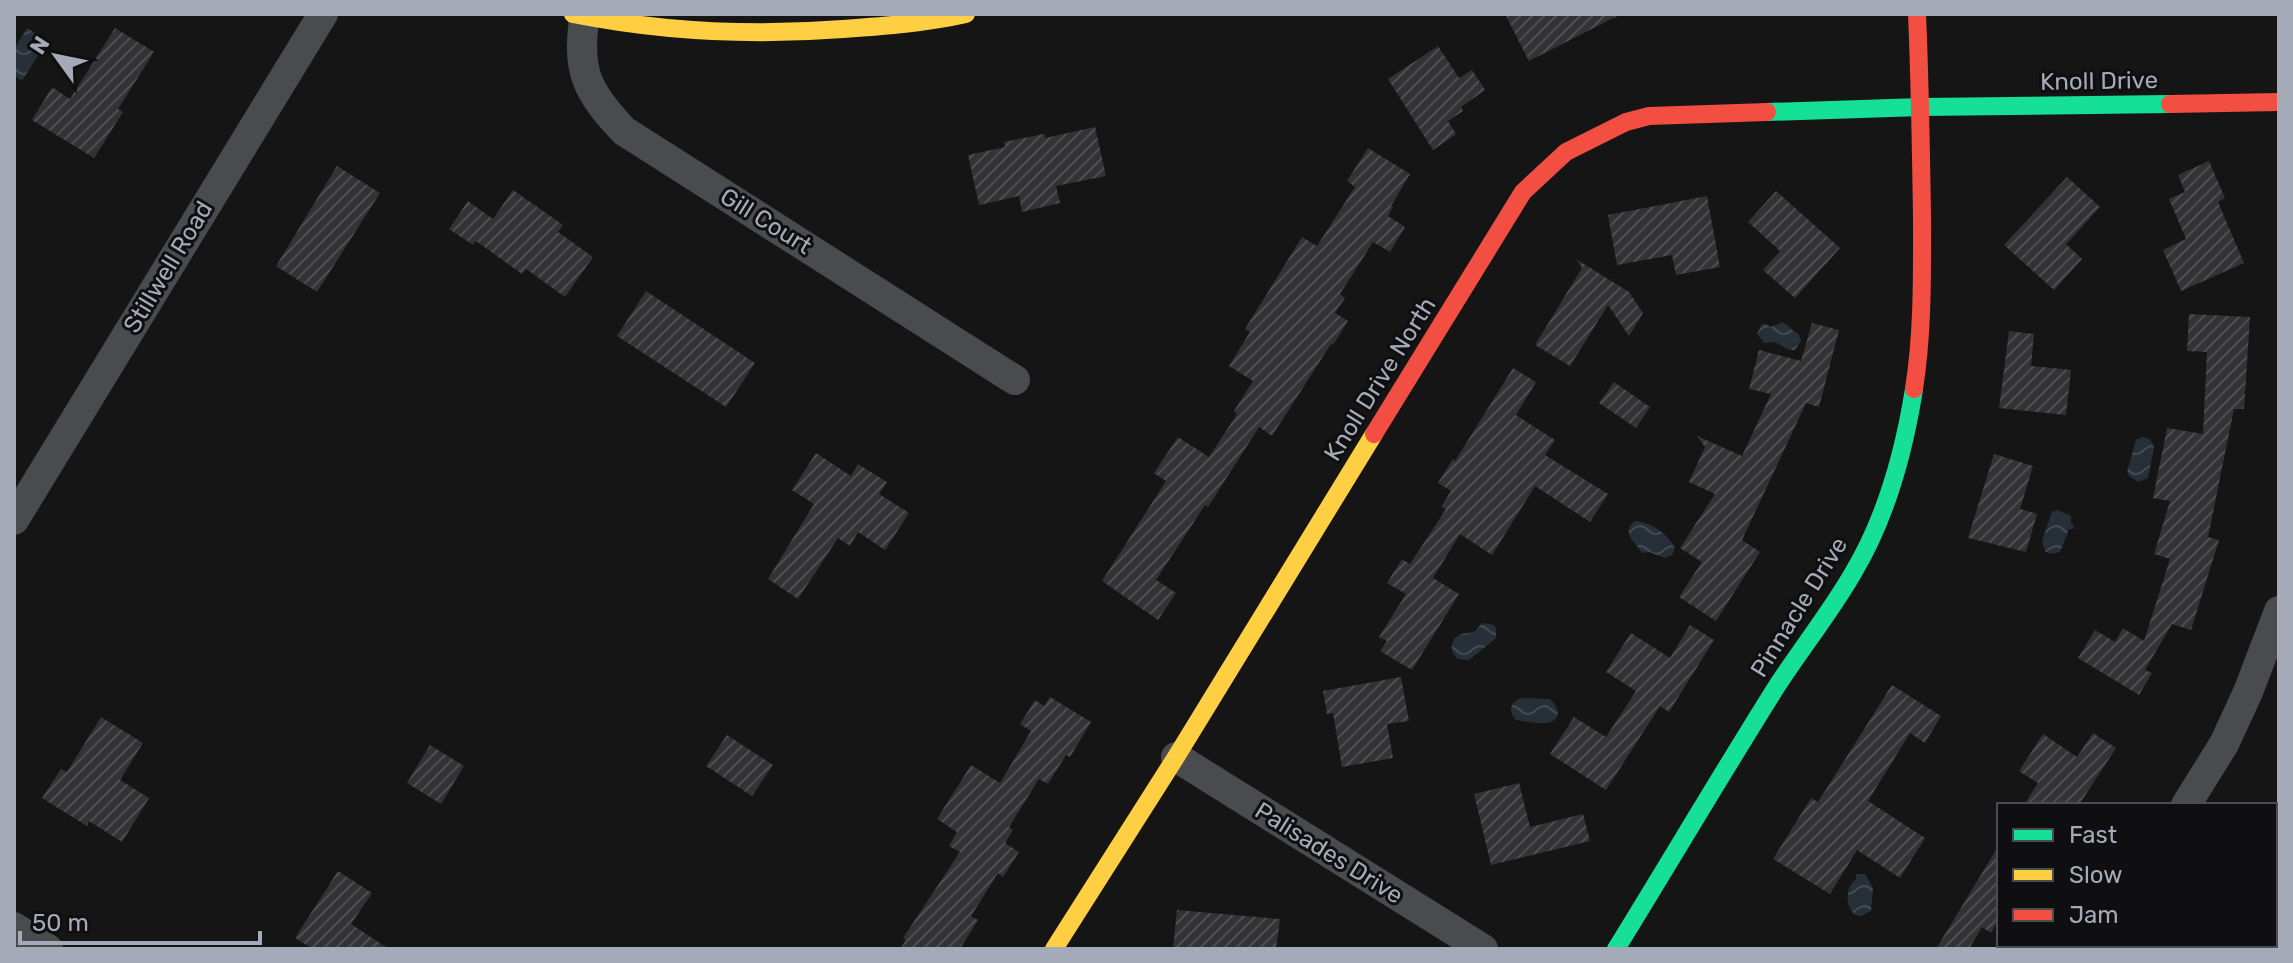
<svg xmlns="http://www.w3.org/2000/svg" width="2293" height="963" font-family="Rubik,sans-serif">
  <defs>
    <pattern id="water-waves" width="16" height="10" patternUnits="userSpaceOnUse" patternTransform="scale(2)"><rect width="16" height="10" fill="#273038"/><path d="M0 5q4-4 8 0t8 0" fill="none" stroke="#434b53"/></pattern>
    <pattern id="building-hatch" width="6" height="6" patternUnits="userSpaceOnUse" patternTransform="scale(2)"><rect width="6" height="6" fill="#333335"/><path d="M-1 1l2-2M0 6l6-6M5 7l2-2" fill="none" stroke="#4e4e50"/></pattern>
  </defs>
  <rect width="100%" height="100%" fill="#151515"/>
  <path fill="url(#water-waves)" d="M27,28L47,41L22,81L14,75V49Z
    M1783,322L1799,335L1801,341L1795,350H1789L1775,342L1764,343L1757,334L1762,324H1766L1770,327Z
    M2142,437L2150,439L2154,447L2148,478L2138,482L2129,476L2127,472L2136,440Z
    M2058,510L2071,516V523L2074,525L2073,529H2069L2060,552L2050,554L2045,551L2042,541L2052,512Z
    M1635,521C1651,522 1668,534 1675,548L1672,555L1665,558L1649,552L1642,553C1635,542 1620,532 1635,521Z
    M1482,623L1494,625L1496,629V638L1469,660L1458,659C1451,653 1450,647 1454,639L1461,634L1474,632Z
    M1521,698L1550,699C1557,705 1563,717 1551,722C1542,725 1524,721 1516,720C1507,711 1511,702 1521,698Z
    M1856,874H1865L1873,888L1871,911L1861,916L1855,915C1845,906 1845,887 1856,879Z"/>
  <path fill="url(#building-hatch)" d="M1505,14H1621L1529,61Z
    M115,28L154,52L118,109L123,112L94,158L32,120L52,87L70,99Z
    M1438,46L1459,78L1472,70L1485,90L1461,107L1463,111L1448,121L1456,134L1433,150L1388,79Z
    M1095,127L1106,176L1056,186L1060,203L1022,212L1019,196L979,205L968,155L1005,147L1004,142L1044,134L1045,138Z
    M1368,148L1410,174L1391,206L1393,207L1388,216L1405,227L1390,252L1373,242L1340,294L1345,298L1335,313L1348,321L1333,345L1331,344L1272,436L1259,427L1208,507L1205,505L1156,580L1176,593L1158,620L1102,581L1166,481L1154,473L1178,437L1209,457L1237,414L1234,411L1253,381L1229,366L1250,332L1245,329L1302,237L1317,246L1355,187L1347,181Z
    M2209,161L2225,198L2218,202L2244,263L2181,291L2163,250L2186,239L2169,199L2185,192L2178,175Z
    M337,166L380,193L317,292L276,266Z
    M2067,177L2100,207L2066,244L2082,259L2054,290L2004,245Z
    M513,190L563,225L558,232L593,257L565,297L526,269L522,274L476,241L473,245L449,229L468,201L493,219Z
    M1776,191L1840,248L1795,298L1763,270L1780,251L1748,222Z
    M1707,196L1720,267L1676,275L1672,255L1617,265L1608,215Z
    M1576,259L1629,292L1643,313L1629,336L1608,305L1570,366L1535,345L1582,268Z
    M646,291L755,363L726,407L617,336Z
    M2189,314L2250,317L2244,409H2234L2208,537L2219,540L2191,630L2172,624L2145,670L2152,673L2139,695L2078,658L2095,630L2115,642L2123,628L2144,641L2170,559L2154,554L2170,501L2153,498L2167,428L2203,434L2207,352L2187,351Z
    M1812,323L1839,330L1819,407L1806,403L1742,540L1760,552L1716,621L1679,597L1702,562L1680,548L1715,494L1689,482L1705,447L1697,436L1742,456L1771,394L1749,389L1759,350L1801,361Z
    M2009,331L2034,334L2031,366L2071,370L2066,415L1999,408Z
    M1513,368L1536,382L1516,415L1555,440L1545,455L1608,494L1590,522L1535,486L1492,555L1460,534L1433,578L1459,594L1412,670L1380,651L1387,641L1379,637L1406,594L1387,583L1402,559L1410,564L1446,509L1441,507L1451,491L1438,483L1453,459L1455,461Z
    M1614,382L1650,407L1636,428L1599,403Z
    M816,453L851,476L858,464L887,482L879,494L909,513L885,550L858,532L850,546L838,538L798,599L768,579L814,504L792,490Z
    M1994,454L2033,466L2020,509L2037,514L2026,552L1968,538Z
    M1690,625L1714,640L1669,712L1660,706L1606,790L1550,754L1574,717L1606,737L1636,691L1606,672L1631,633L1670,658Z
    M1401,677L1409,721L1387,724L1393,758L1342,767L1333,713L1327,714L1323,691Z
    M1892,685L1941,716L1925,743L1910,733L1868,801L1925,838L1900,878L1857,850L1830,894L1773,859L1811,798L1818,802Z
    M1050,697L1091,722L1070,757L1066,755L1048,784L1039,779L1009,827L1013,830L1005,843L1019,852L1003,877L998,873L971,916L978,920L960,949H900L906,940L903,938L960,852L949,846L957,832L937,819L971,765L1000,783L1031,731L1020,724L1035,700L1044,706Z
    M101,717L143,743L120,780L149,798L122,842L89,821L87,826L42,798L61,769L67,772Z
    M2093,733L2116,748L2079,805H2024L2038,783L2019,771L2043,734L2077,757Z
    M727,735L773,765L752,796L706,766Z
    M430,745L464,766L441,804L407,783Z
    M1519,783L1530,827L1583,814L1590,841L1491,865L1474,794Z
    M1999,845V919L1991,933L1982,927L1969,949H1936Z
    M338,871L372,893L351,924L389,949H313L295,938Z
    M1177,910L1280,919L1276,949H1173Z"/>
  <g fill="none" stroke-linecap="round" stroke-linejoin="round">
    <path stroke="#494b4e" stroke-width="30" d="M585,14C576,70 586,91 624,131L1015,380
      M14,520L323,14
      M1176,757L1483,949
      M2186,805L2224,744L2248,692L2279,611
      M14,927L48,949
      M2253,945L2259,949
      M2098,949L2100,945"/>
    <path stroke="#16e098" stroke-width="18" d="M1767,112L1921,107L2170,104
      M1616,949C1669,863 1721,775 1775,689C1800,650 1830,613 1853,573C1886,518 1904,452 1914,389"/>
    <path stroke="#ffcf43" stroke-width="18" d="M573,14C663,32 752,36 843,29C885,26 926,23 966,14
      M1054,949L1176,757L1374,434"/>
    <path stroke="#f24e42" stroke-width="18" d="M2170,104L2279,102
      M1914,389C1923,332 1922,275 1922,217C1921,149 1920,82 1917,14
      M1374,434L1523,192L1566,152L1626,122L1649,116L1767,112"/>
  </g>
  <g text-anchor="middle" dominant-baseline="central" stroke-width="6" stroke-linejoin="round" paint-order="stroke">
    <g font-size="24" fill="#a5aab8" stroke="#0f0f11">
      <text transform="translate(2099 81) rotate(-1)">Knoll Drive</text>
      <text transform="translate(766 221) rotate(32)">Gill Court</text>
      <text transform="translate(168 267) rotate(-59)">Stillwell Road</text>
      <text transform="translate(1380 379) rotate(-58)">Knoll Drive North</text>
      <text transform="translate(1799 607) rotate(-58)">Pinnacle Drive</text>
      <text transform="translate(1329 853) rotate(32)">Palisades Drive</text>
    </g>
  </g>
  <rect width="2293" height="963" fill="none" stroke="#a5aab8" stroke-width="32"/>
  <rect x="1997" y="803" width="280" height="144" fill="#0f0f11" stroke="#4b4d54" stroke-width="2"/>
  <rect x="2013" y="829" width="40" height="12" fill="#16e098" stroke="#4b4d54" stroke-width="2"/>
  <text x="2069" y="843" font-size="24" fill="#a5aab8">Fast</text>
  <rect x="2013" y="869" width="40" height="12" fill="#ffcf43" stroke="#4b4d54" stroke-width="2"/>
  <text x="2069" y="883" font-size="24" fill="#a5aab8">Slow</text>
  <rect x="2013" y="909" width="40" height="12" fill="#f24e42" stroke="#4b4d54" stroke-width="2"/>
  <text x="2069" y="923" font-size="24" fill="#a5aab8">Jam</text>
  <g transform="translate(56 56) rotate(303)" stroke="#0f0f11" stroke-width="6" paint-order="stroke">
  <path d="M0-6L14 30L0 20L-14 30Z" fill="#a5aab8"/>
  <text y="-12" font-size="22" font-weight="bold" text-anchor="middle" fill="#a5aab8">N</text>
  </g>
  <path d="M20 931v12h240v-12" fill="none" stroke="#a5aab8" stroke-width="4"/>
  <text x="32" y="931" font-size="24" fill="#a5aab8" stroke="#0f0f11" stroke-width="6" paint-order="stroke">50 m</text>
</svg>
